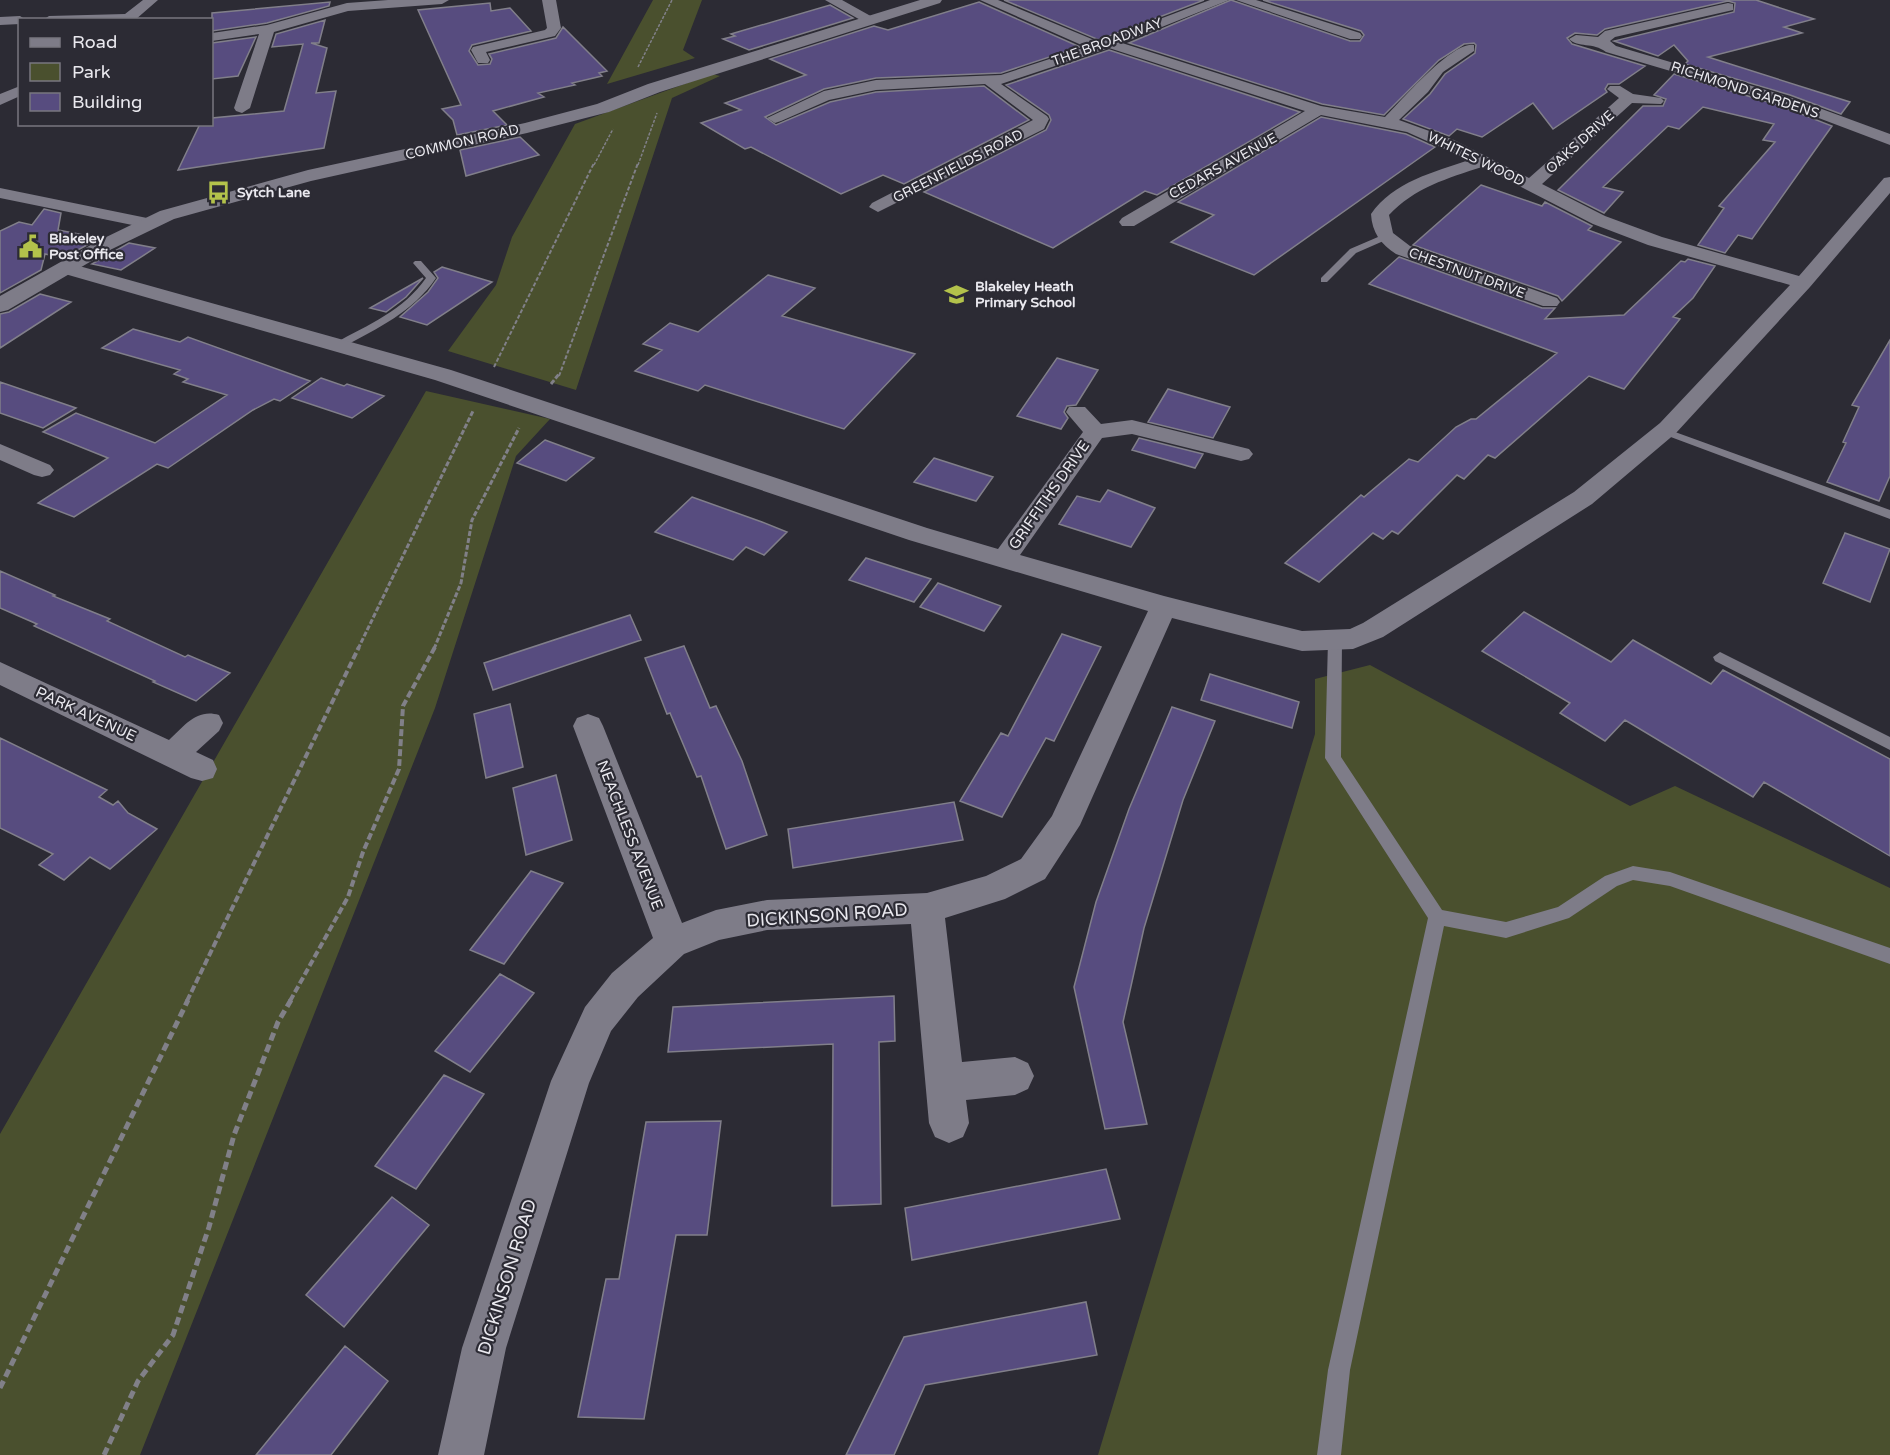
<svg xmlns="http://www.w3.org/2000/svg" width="1890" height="1455" font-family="'Varela Round',sans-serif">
  <rect width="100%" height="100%" fill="#2c2b34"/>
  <path fill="#4a502e" d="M653,0H702L683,50L695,58L607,84Z
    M712,74L720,76L672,98L576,390L448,351L496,285L512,237L575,124Z
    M426,391L550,419L516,456L435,708L140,1455H0V1134Z
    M1370,665L1630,806L1675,786L1890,888V1455H1098L1315,734V679Z"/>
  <path fill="#574c7f" stroke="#817f8a" stroke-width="1.5" d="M1004,0H1204L1099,40Z
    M1231,0L1350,41H1360L1364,35L1361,31L1263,0H1756L1814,19L1784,27L1802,33L1708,57L1850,102L1841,114L1790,95L1685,64L1688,61L1674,45L1658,56L1614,41L1734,12L1735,3L1728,1L1605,29L1597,35L1575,33L1567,38L1572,44L1645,66L1619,84H1608L1605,89L1607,92L1553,129L1533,103L1482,137L1457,129L1449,136L1403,119L1430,94L1445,74L1475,53L1476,45L1474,43L1464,44L1439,60L1384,115L1322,104L1129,43Z
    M330,2L329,6L267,23L212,31V13Z
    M979,2L1080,47L1001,73L876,78L824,89L765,117L776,125L830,102L876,92L984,86L1029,120L904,184L883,175L841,194L751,147L745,149L701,123L741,110L725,103L806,75L770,59L874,26L888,30Z
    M490,3L491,11L510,8L531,31L472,45L469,51L478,65L490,64L492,59L489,54L556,38L563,27L607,71L599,73L602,76L572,83L575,85L538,93L544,97L493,111L507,125L457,135L453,120L442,109L461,105L418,10Z
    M830,5L853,18L749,50L723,39L735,36L731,34Z
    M325,20L319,43H311L327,48L316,93L336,91L324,148L178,170L200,124H212V118L284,111L303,44L272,47L276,34Z
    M256,37L238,76L212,79V43Z
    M1109,50L1300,112L1157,195L1145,191L1053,248L924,192L1046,130L1051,120L1049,115L1006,85Z
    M1674,74L1778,105L1832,126L1752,239L1738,235L1725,253L1698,245L1724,208L1719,206L1775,142L1763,140L1774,124L1703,107L1679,129L1668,126L1603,187L1623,192L1604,213L1558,190L1643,106H1663L1666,99L1654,95Z
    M1321,117L1406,134L1435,147L1254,275L1171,242L1214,215L1178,202Z
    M520,137L539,155L466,176L460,150Z
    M1481,185L1542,206L1545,202L1592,226L1588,230L1621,242L1562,301L1558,296L1413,245Z
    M44,209L61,213L58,230L100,238L63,258L45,254L41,270L0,293V231L19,222L32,225Z
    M129,243L155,248L121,270L92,264Z
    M1399,257L1542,308H1555L1545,319L1624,315L1681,261L1685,262L1688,259L1715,266L1693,298L1673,317L1680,319L1624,389L1589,376L1495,458L1488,455L1464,479L1457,475L1398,534L1392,531L1383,539L1373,533L1319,582L1285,563L1361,495L1364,497L1409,459L1418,462L1456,427L1471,419H1476L1557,353L1369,284Z
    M442,267L492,282L427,325L400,317L428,292L438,278L434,272Z
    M768,275L815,288L782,316L915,354L844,429L705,385L698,391L635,371L662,350L643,344L670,323L698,332Z
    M423,278L406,297L386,312L370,308Z
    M40,294L71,302L0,348V314L9,312Z
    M133,329L180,342L188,337L310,381L280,401L274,399L253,410L168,468L157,464L74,517L38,503L108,458L43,432L76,413L155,443L227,395L183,382L188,379L174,374L180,370L102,348Z
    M1890,340V476L1879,501L1827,482L1846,443L1843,442L1859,407L1852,405Z
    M1057,358L1098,370L1076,405L1067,406L1064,412L1068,418L1061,429L1017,416Z
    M321,378L344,386L347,384L384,396L352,418L292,398Z
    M0,382L76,408L43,428L0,413Z
    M1168,389L1230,407L1213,438L1148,422Z
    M1139,438L1203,454L1195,468L1132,450Z
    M545,440L594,458L566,481L517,463Z
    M934,458L993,477L976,501L914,482Z
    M1108,490L1155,508L1131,547L1059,524L1077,496L1100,502Z
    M692,497L762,522L787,532L764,555L746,547L733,560L655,532Z
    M1845,533L1890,549L1870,602L1823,583Z
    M866,558L931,579L914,602L849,580Z
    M0,571L55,595L53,596L110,619L107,621L185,657L188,655L230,673L196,701L153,682L155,681L34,626L37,624L0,608Z
    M938,583L1001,606L984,631L920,607Z
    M1524,612L1611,662L1633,640L1711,684L1723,670L1890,759V856L1764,782L1753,797L1625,720L1605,741L1560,713L1570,703L1482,651Z
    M630,615L641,640L493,690L484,663Z
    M1062,634L1101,647L1054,741L1046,738L1002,817L960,801L1001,733L1008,736Z
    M684,646L710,708L716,706L742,761L767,835L726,849L701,776L697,777L670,713L667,714L645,658Z
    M1210,674L1299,702L1292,728L1201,700Z
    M510,704L523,767L486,778L474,714Z
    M1172,707L1215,721L1183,800L1144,928L1123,1022L1147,1124L1105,1129L1074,987L1096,902L1129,809Z
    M0,738L107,790L99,797L113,805L118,801L128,813L157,829L110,869L90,857L64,880L39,865L53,854L0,828Z
    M556,775L572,840L526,855L513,788Z
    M954,802L963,840L793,868L788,829Z
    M531,871L563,883L504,964L470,950Z
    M500,974L534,993L470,1072L435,1051Z
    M894,996L895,1041L879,1042L881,1204L832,1206L833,1044L668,1052L673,1007Z
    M444,1075L484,1094L416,1189L375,1166Z
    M721,1121L707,1235H676L644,1419L578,1417L606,1279H619L646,1122Z
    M1106,1169L1120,1219L912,1260L905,1208Z
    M392,1197L429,1225L344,1327L306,1295Z
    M1086,1302L1097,1355L925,1385L894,1455H846L904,1337Z
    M345,1346L388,1381L331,1455H256Z"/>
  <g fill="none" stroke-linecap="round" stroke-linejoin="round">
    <path stroke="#818088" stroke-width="1.5" stroke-dasharray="3 1.5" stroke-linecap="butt" d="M638,67L672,0
      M594,165L613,129
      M638,165L657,113"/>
    <path stroke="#818088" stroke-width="2" stroke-dasharray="4 2" stroke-linecap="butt" d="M494,367L594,163
      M559,376L638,163"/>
    <path stroke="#818088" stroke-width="3" stroke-dasharray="5 2" stroke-linecap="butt" d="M551,384L559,374
      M358,649L473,411
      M434,649L461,583L472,520L519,428"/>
    <path stroke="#818088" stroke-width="4" stroke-dasharray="7 3" stroke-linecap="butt" d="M187,1001L359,647
      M290,1001L348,897L363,852L399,769L403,706L435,647"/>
    <path stroke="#818088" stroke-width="5" stroke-dasharray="8 4.5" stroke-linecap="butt" d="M0,1388L188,1000
      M104,1455L138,1381L173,1335L209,1227L234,1135L278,1022L291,1000"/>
    <path fill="#7e7c88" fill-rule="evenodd" d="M1385,234L1388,235V239L1356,253L1327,282H1321V278L1350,249Z
      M415,261H421L436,278C413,312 378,328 343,347H335V343C368,325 404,310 426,278L413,263Z
      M1664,428L1890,510V519L1660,433V429Z
      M1335,635L1342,640L1341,757L1442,910L1506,922L1558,907L1605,876L1633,866L1670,872L1890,948V964L1670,886L1633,880L1617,886L1569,918L1506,938L1444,926L1350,1370L1341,1455H1317L1328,1370L1428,918L1325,758L1328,640Z
      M1720,652L1890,737V750L1715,661L1713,657Z"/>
    <path fill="#7e7c88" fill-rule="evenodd" d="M143,0H158L135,20H43L49,16L125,14Z
      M388,0H449L442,4L348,11L274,32L250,108L242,113L236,111L234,108L259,34L212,41V33L267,25L347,3Z
      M542,0H556L561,28L555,36L486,52L490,60L488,63H478L471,50L473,47L545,30L547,28Z
      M825,0H842L876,19L874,22H864Z
      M980,0H998L1099,42L1210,0H1229L1122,43L1321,106L1385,117C1401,101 1453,40 1474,45V51L1443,72L1428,92L1399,120L1454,140L1529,178L1619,98L1607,89L1610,86H1620L1633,94L1661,98L1664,101L1661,104L1632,103L1542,184L1605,216L1662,237L1799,276L1884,178L1890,177V193L1810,287L1676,433L1592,504L1383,637L1353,649L1302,651L1172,618L1080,825L1045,879L1005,899L945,918L962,1062L1015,1057L1028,1063L1034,1076L1028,1089L1015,1095L966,1100L969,1123L963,1137L949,1143L935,1137L929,1123L911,924L767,930L719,940L684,954L638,997L611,1031L589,1083L506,1348L484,1455H438L462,1348L551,1081L585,1007L612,973L653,938L573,726L577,718L588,714L599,718L603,726L682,923L716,910L767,900L927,893L986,876L1021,859L1052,816L1148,611L909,540L435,380L58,272L55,268L58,264H72L451,370L927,528L998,549L1083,432L1066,412L1069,407H1085L1101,424L1132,420L1249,449L1253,454L1249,459L1241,461L1132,434L1102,438L1020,555L1164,596L1302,631L1350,629L1363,623L1574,492L1660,423L1790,285L1648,245L1593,224L1482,167C1448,178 1414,188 1389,215L1393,233L1410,246L1557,298L1560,302L1557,306H1543L1396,254C1381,244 1372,233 1371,214C1393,182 1434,172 1469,160L1407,132L1321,115L1134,226H1122L1119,222L1122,218L1305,111L1109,48L1001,84L1047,116L1049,119L1044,129L878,212L869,207L872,203L1033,120L985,84L876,90L829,100L781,121L775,123L767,118L824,91L876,80L1001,75L1086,47Z
      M1236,0H1256L1360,33L1362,36L1360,39H1350Z
      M1728,3L1733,4V10L1615,37L1610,41L1616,46L1789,97L1890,134V145L1779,103L1606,52C1593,42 1578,48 1569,39L1576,35L1598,37L1605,31Z
      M20,16L26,20H20V24L0,25V17Z
      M20,86V96L0,105V94Z
      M0,188L147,218L156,223L147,228L0,198Z
      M0,444L50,465L54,470L50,475L42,477L34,475L0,460Z
      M0,662L169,740C184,726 197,708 219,715L223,723L219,731L196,752L213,760L217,769L213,778L202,781L191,778L0,685Z"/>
    <path fill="#7e7c88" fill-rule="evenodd" d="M920,0H942L940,3L660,92L609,112L527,133L311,181L174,219L112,249L8,310L0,312V296L98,241L160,211L308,170L525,123L597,104L648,84Z"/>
  </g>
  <defs>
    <symbol id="bus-bare" viewBox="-9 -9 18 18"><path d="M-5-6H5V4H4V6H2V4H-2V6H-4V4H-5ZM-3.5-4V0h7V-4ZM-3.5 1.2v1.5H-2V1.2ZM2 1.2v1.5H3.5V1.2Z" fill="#b3c24b" stroke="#2c2b34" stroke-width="2.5" paint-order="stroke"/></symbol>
    <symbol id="civic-bare" viewBox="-9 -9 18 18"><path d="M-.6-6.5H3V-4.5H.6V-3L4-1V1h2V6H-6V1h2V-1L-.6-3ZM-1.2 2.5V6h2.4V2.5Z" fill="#b3c24b" stroke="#2c2b34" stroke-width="2.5" paint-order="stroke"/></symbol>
    <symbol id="school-bare" viewBox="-9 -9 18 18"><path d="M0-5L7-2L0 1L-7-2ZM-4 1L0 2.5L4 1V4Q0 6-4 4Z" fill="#b3c24b" stroke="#2c2b34" stroke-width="2.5" paint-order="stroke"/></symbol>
  </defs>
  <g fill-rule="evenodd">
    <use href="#bus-bare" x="202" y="176" width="33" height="33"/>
    <use href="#civic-bare" x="14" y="230" width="33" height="33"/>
    <use href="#school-bare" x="940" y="278" width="33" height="33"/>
  </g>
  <g text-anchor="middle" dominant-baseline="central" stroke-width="4.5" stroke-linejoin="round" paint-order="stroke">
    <g font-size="14" fill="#eae9ef" stroke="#2c2b34">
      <text transform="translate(1107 42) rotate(-20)">THE BROADWAY</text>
      <text transform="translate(1745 90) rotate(18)">RICHMOND GARDENS</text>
      <text transform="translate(462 142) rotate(-13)">COMMON ROAD</text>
      <text transform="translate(1580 142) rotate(-42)">OAKS DRIVE</text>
      <text transform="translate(1476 159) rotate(26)">WHITES WOOD</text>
      <text transform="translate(958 166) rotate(-27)">GREENFIELDS ROAD</text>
      <text transform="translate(1223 166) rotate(-29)">CEDARS AVENUE</text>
      <text transform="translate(1467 273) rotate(20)">CHESTNUT DRIVE</text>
    </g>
    <g font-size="14" font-weight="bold" fill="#eae9ef" stroke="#2c2b34" text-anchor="start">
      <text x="237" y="192">Sytch Lane</text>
      <text x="49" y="238">Blakeley<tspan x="49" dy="16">Post Office</tspan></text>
      <text x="975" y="286">Blakeley Heath<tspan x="975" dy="16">Primary School</tspan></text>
    </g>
    <g font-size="15" fill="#eae9ef" stroke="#2c2b34">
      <text transform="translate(1049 495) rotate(-55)">GRIFFITHS DRIVE</text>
      <text transform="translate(86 714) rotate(25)">PARK AVENUE</text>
      <text transform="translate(630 835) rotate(69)">NEACHLESS AVENUE</text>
    </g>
    <g font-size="18" fill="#eae9ef" stroke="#2c2b34">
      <text transform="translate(827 915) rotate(-4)">DICKINSON ROAD</text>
      <text transform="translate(507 1277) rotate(-73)">DICKINSON ROAD</text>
    </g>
  </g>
  <rect x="18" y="18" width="195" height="108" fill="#2c2b34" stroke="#78777f" stroke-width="1.5"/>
  <rect x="30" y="38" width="30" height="9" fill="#7e7c88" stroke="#78777f" stroke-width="1.5"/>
  <text x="72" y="48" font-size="18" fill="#eae9ef">Road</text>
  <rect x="30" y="63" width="30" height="18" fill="#4a502e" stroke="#78777f" stroke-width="1.5"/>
  <text x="72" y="78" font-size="18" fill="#eae9ef">Park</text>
  <rect x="30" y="93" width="30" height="18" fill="#574c7f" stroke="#78777f" stroke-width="1.5"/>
  <text x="72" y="108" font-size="18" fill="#eae9ef">Building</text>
</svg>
